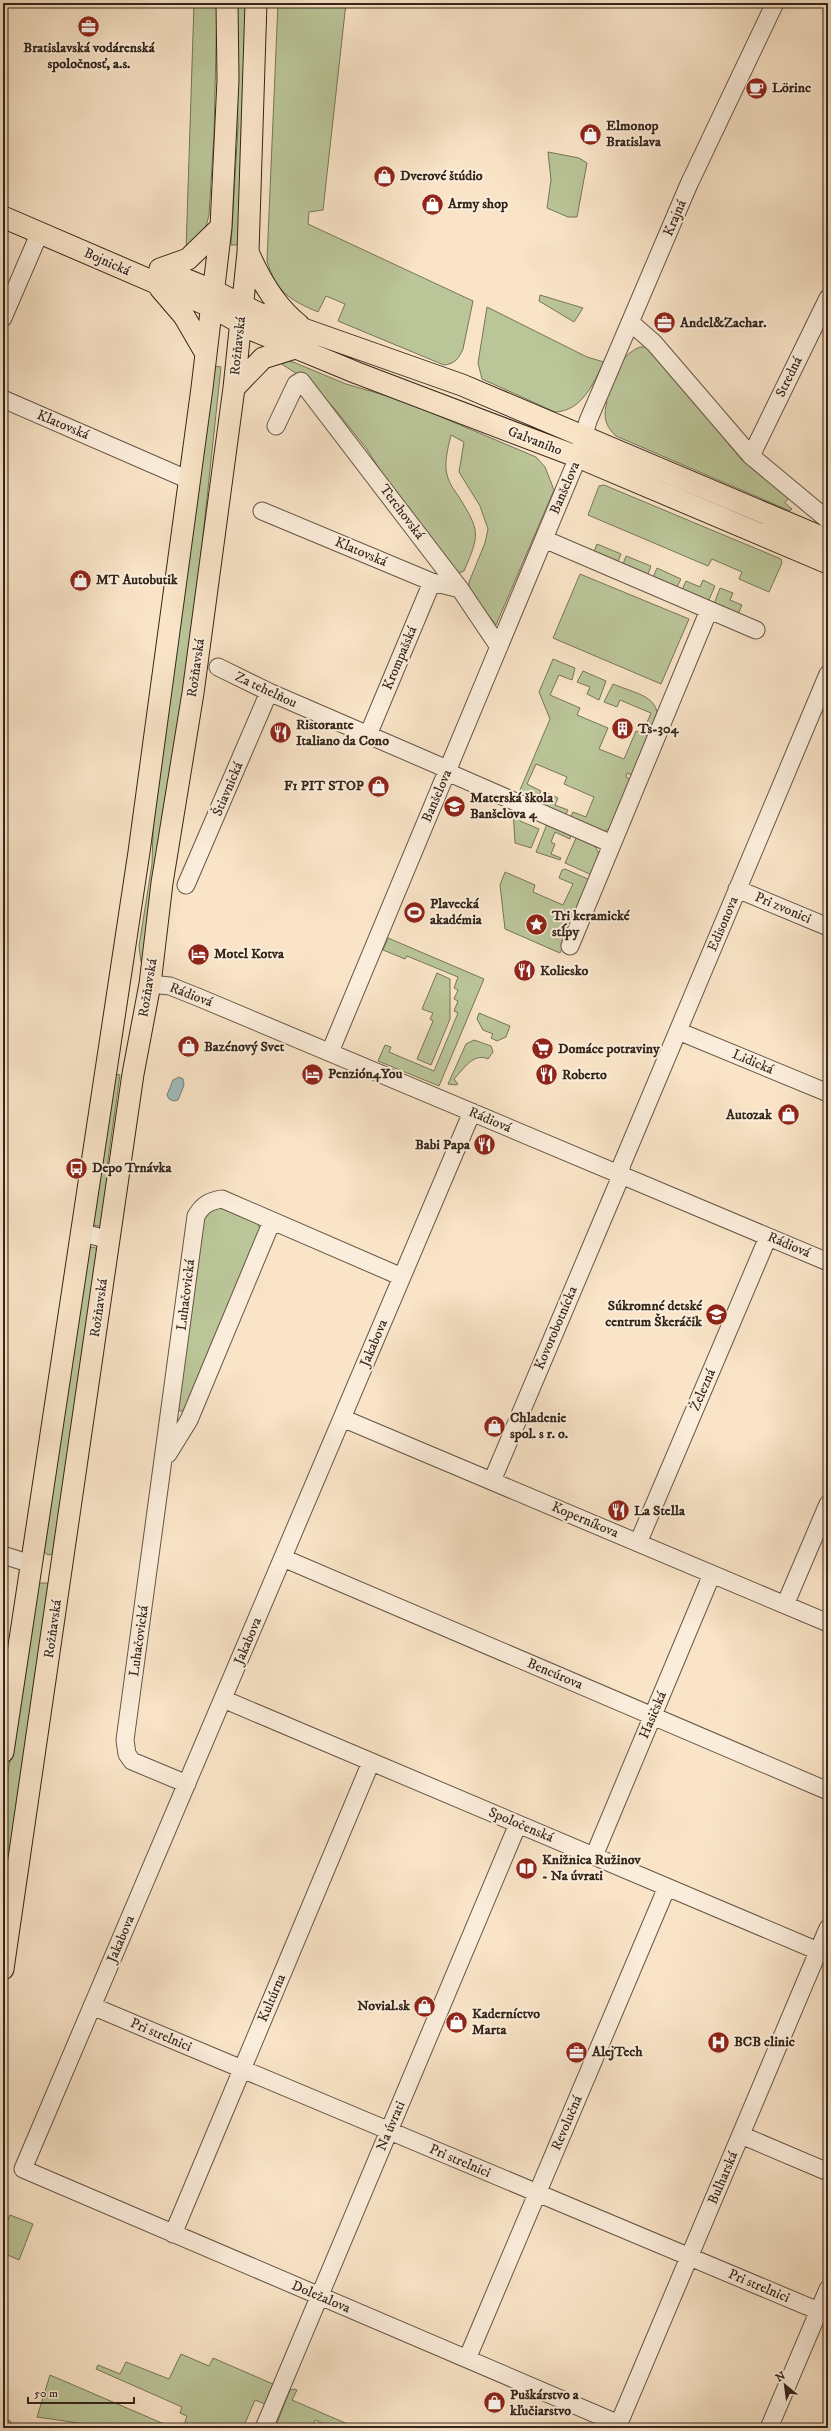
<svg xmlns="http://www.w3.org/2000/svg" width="831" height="2431" font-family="'IM FELL DW Pica',serif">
  <rect width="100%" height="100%" fill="#f9e4c7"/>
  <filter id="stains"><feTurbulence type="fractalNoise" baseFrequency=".005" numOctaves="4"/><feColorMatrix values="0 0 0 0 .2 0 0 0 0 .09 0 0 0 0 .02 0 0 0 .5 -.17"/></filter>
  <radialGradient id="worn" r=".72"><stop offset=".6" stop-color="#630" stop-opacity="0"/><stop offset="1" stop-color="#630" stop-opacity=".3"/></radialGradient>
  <path fill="#bac598" stroke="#777559" d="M194,3H217L214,134L209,215L204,234L186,251Z
    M236,3H247L239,245H231L238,127Z
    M278,3H346L323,210L309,212L308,224L473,301L463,349C459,358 455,364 444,365L338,321L345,304L326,296L318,312C290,300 276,292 267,261Z
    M548,152L579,158L587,163L577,217H568L547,208L551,180Z
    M540,295L583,308L574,322L539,301Z
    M487,307L587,357L604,362C593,384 582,411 555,412L482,379L478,363Z
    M640,347H649L742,460L790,496L785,503L792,509L790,511L616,436C605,426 603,416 607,402L603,400C611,380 618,356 640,347Z
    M285,361L293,362L346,384L401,400L536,457L545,467L554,490L496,625L469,590V582L485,543L488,529L480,506L459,472L464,442L451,435C448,448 443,465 448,478C450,485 455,491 459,497C480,531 480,534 464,571L459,573L453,569L393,490L366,448L334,408L308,381L280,363Z
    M214,366L221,367L192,639L144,962H141L139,946L152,864L154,802Z
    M604,485L781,559L782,563L769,592L739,579L742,572L712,559L708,566L588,515L599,486Z
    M597,544L621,554L617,564L593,554Z
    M626,556L651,566L647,577L622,567Z
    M657,568L681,579L676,589L652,580Z
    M580,574L689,619L661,684L553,638Z
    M703,580L715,586L708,602L681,592L686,581L700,587Z
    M720,588L733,593L730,600L742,605L738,614L714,604Z
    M553,659L575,668L572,680L559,675L550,695L580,708L577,715L608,728L599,749L624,759L636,731L651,737L634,776L627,773L626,777L632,780C627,792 618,831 602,831C592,831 578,823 569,820L573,812L586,817L594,797L564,784L567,777L536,764L527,784L541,791L534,806L517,797L550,719L539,692Z
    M583,671L606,681L599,700L587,694L590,687L577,682Z
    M613,684C639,695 668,697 653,732L638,725L645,727L651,713L620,700L617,707L604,702Z
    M545,792L558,798L555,805L568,810L564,818L538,808Z
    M513,809L523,812L520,821L539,829L531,848L515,843Z
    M547,824L571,834L570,839L555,832L551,842L555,844L551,854L561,858L560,860L536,852Z
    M577,836C600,847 604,851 592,875L565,863Z
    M565,869L590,880L591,882L560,953L505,929L500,885L505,872L535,885L533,892L563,905L573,884L559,878L562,870Z
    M388,938L484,979L439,1086L378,1061L385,1045L391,1047L389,1052L434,1071L458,1013L454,1011L458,1001L454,999L458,990L454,988L458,977L407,956L405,959L383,950Z
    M437,973L450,979V1019L431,1065L417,1059L433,1021L430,1019L433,1013L422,1009Z
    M479,1013L510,1026L506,1037L497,1041L491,1038L493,1034L483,1030L477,1019Z
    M474,1040L491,1046L493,1052L488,1059C473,1052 463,1070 454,1079L458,1084L456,1085L448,1084L466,1044Z
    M113,1073L120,1075L107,1167V1199L103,1227L93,1225Z
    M220,1207L258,1224L260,1229L184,1411H180L177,1408L204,1216L211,1209Z
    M94,1247L98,1250L53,1554L48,1555L44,1552L89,1248Z
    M40,1583H47L51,1587L3,1922V1807L35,1587Z
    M10,2215L33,2224L19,2260L3,2253V2232Z
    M181,2354L209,2366L213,2358L273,2384L265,2404L255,2400L243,2428H183L187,2416L180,2413L182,2407L96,2369L98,2365L120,2374L126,2362L169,2379Z
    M50,2375L171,2427V2428H113L37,2417Z
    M294,2389L297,2390L292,2400L357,2428H334L315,2420L312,2428H275L290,2390Z"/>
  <path fill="#a1bcbf" stroke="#75807d" d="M179,1077L183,1079L184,1085L178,1100L174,1101L169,1099L167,1095L173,1080Z"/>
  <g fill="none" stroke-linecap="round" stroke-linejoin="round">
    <defs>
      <path id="minor" d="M3,318L40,232
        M630,322L654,343L751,456L828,520
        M3,399L189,480
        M276,426L296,384L301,381L460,589L499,647
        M751,456L828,298
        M262,511L432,582L460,589
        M544,539L756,630
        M218,667L269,692L440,766L454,775L612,844
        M368,735L432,582
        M186,885L269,692
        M737,889L828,927
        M570,946L709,610
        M150,984L170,986L200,998L828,1262
        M678,1031L828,1093
        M330,1052L578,457L588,421L689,184L775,3
        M472,1112L23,2169L619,2424
        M80,1232L109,1240
        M342,1418L828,1623
        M168,1454L189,1420L272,1221
        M492,1481L618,1183L622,1164L828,674
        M638,1543L768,1237
        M3,1555L31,1564
        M283,1558L828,1791
        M785,1605L828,1504
        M223,1699L818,1951
        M187,1784L132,1761L127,1754L125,1740L196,1216C203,1204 210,1201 222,1199L402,1277
        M594,1856L712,1574
        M92,2006L828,2315
        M741,2135L828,2172
        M173,2234L371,1762
        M467,2359L667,1887
        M3,2428H4
        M264,2428L518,1824
        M617,2428L828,1928
        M769,2428L828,2289"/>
      <path id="major" d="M3,217L212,307L255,331L357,373L578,457L828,563
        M248,252C260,280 275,306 299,325
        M160,269L214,291L258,313L462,385L828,540
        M160,269L188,259L221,227
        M160,288L184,316L205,352
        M234,388L263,358L295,348
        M3,1752L139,852L202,388L221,227L228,80L227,3
        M3,1969L133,1074L150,984L162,883L193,693L234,388L248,252L256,3"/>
    </defs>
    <use href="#minor" stroke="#655545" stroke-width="19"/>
    <use href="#major" stroke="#34251a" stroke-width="23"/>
    <use href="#minor" stroke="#fbeddb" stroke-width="17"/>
    <use href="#major" stroke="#f9e4c7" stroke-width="21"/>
  </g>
  <defs>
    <symbol id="office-disc" viewBox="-11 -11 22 22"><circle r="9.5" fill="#8f2418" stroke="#fbeddb"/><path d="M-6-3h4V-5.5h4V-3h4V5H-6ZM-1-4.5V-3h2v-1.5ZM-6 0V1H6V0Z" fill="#fff"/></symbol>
    <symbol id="cafe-disc" viewBox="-11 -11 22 22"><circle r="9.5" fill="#8f2418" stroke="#fbeddb"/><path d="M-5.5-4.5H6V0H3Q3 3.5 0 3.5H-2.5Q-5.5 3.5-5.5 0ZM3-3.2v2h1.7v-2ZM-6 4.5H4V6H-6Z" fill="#fff"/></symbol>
    <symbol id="shop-disc" viewBox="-11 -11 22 22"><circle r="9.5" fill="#8f2418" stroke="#fbeddb"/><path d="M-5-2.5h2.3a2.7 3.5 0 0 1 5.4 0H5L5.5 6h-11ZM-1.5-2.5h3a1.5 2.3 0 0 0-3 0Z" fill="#fff"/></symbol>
    <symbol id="building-disc" viewBox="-11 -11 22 22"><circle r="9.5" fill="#8f2418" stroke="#fbeddb"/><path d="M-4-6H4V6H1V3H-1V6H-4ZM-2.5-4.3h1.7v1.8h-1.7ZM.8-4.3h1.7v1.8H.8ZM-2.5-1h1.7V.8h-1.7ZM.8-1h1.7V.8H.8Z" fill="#fff"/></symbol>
    <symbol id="restaurant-disc" viewBox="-11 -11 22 22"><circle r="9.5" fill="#8f2418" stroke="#fbeddb"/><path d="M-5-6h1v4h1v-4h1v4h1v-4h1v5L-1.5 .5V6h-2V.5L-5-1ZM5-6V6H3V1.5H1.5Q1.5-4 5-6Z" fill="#fff"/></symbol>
    <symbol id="school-disc" viewBox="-11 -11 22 22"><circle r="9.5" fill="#8f2418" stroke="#fbeddb"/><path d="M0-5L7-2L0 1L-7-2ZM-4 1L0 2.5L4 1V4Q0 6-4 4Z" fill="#fff"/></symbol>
    <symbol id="stadium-disc" viewBox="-11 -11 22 22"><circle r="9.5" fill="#8f2418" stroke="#fbeddb"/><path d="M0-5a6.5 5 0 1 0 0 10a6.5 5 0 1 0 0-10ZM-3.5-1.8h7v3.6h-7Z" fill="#fff"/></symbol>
    <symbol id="sight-disc" viewBox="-11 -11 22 22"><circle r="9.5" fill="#8f2418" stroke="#fbeddb"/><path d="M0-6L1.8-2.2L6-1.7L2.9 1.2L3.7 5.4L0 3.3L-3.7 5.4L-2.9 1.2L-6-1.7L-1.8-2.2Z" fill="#fff"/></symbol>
    <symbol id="hotel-disc" viewBox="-11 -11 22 22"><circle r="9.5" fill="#8f2418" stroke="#fbeddb"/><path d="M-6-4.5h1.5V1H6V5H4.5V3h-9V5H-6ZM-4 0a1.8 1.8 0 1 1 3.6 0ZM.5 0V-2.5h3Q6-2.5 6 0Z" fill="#fff"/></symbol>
    <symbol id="supermarket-disc" viewBox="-11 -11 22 22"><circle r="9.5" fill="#8f2418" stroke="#fbeddb"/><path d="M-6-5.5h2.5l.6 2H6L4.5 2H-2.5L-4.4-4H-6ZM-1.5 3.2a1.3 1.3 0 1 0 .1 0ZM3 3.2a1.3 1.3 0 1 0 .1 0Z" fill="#fff"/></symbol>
    <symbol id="bus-disc" viewBox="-11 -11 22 22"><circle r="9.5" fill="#8f2418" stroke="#fbeddb"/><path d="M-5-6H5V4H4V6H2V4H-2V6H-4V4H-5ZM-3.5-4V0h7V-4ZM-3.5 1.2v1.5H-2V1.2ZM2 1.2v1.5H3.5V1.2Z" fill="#fff"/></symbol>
    <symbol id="library-disc" viewBox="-11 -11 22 22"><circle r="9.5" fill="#8f2418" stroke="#fbeddb"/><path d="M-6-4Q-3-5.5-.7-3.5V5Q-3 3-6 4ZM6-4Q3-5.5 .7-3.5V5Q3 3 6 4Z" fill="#fff"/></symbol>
    <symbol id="hospital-disc" viewBox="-11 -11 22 22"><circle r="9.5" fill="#8f2418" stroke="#fbeddb"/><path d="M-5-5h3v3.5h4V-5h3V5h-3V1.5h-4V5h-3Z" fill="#fff"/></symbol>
  </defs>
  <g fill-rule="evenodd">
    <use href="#office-disc" x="76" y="14" width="25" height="25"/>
    <use href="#cafe-disc" x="744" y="76" width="25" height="25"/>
    <use href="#shop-disc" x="578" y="122" width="25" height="25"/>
    <use href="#shop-disc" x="372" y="164" width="25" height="25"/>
    <use href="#shop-disc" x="420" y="192" width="25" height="25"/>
    <use href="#office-disc" x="652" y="310" width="25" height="25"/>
    <use href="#shop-disc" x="68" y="568" width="25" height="25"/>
    <use href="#building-disc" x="610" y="716" width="25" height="25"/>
    <use href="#restaurant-disc" x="268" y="720" width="25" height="25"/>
    <use href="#shop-disc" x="366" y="774" width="25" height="25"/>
    <use href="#school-disc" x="442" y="794" width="25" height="25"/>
    <use href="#stadium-disc" x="402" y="900" width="25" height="25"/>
    <use href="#sight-disc" x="524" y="912" width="25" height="25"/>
    <use href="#hotel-disc" x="186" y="942" width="25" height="25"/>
    <use href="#restaurant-disc" x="512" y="958" width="25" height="25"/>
    <use href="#shop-disc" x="176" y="1034" width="25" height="25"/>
    <use href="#supermarket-disc" x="530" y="1036" width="25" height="25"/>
    <use href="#hotel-disc" x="300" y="1062" width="25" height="25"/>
    <use href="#restaurant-disc" x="534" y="1062" width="25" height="25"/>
    <use href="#shop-disc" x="776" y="1102" width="25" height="25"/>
    <use href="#restaurant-disc" x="472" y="1132" width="25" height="25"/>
    <use href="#bus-disc" x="64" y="1156" width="25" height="25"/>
    <use href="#school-disc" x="704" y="1302" width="25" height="25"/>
    <use href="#shop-disc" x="482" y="1414" width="25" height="25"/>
    <use href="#restaurant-disc" x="606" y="1498" width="25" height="25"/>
    <use href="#library-disc" x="514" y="1856" width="25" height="25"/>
    <use href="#shop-disc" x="412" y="1994" width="25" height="25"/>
    <use href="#shop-disc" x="444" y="2010" width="25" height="25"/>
    <use href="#hospital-disc" x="706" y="2030" width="25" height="25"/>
    <use href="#office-disc" x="564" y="2040" width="25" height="25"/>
    <use href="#shop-disc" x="482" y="2390" width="25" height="25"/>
  </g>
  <g text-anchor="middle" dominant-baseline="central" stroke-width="4" stroke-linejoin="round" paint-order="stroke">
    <g font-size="14" font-weight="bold" fill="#34251a" stroke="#fbeddb" text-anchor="start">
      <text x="89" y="48" text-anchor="middle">Bratislavská vodárenská<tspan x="89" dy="16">spoločnosť, a.s.</tspan></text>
      <text x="772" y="88">Lörinc</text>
      <text x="606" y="126">Elmonop<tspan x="606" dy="16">Bratislava</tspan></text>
      <text x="400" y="176">Dverové štúdio</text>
      <text x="448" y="204">Army shop</text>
      <text x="680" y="323">Andel&amp;Zachar.</text>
      <text x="96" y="580">MT Autobutik</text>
      <text x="296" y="725">Ristorante<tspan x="296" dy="16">Italiano da Cono</tspan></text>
      <text x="638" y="729">Ts-304</text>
      <text x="364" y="786" text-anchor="end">F1 PIT STOP</text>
      <text x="470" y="798">Materská škola<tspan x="470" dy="16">Banšelova 4</tspan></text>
      <text x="430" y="904">Plavecká<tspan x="430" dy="16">akadémia</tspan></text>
      <text x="552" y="916">Tri keramické<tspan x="552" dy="16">stĺpy</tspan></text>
      <text x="214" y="954">Motel Kotva</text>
      <text x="540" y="971">Koliesko</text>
      <text x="204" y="1047">Bazénový Svet</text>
      <text x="558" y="1049">Domáce potraviny</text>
      <text x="328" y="1074">Penzión4You</text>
      <text x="562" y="1075">Roberto</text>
      <text x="772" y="1115" text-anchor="end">Autozak</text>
      <text x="470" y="1145" text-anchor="end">Babi Papa</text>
      <text x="92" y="1168">Depo Trnávka</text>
      <text x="702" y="1306" text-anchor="end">Súkromné detské<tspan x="702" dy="16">centrum Škeráčik</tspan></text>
      <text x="510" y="1418">Chladenie<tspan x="510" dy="16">spol. s r. o.</tspan></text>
      <text x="634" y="1511">La Stella</text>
      <text x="542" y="1860">Knižnica Ružinov<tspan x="542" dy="16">- Na úvrati</tspan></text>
      <text x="410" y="2006" text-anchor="end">Novial.sk</text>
      <text x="472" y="2014">Kaderníctvo<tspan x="472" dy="16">Marta</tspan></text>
      <text x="734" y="2042">BCB clinic</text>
      <text x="592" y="2052">AlejTech</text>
      <text x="510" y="2395">Puškárstvo a<tspan x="510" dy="16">kľučiarstvo</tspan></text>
    </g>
    <g font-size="14" fill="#34251a" stroke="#fbeddb">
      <text transform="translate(675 218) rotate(-67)">Krajná</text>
      <text transform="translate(107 262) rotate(24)">Bojnická</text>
      <text transform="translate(238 346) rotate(-84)">Rožňavská</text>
      <text transform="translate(789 377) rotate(-64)">Stredná</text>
      <text transform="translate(63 425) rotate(23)">Klatovská</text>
      <text transform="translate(535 441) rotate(21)">Galvaniho</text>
      <text transform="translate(565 488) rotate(-67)">Banšelova</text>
      <text transform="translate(402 512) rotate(53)">Terchovská</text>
      <text transform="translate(361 552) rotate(23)">Klatovská</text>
      <text transform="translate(400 658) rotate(-67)">Krompašská</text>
      <text transform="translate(196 668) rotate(-82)">Rožňavská</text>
      <text transform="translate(266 690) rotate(25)">Za tehelňou</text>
      <text transform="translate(228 789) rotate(-67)">Štiavnická</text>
      <text transform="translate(437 796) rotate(-67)">Banšelova</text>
      <text transform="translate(783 908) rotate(23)">Pri zvonici</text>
      <text transform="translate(723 924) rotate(-67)">Edisonova</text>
      <text transform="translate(148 988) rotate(-81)">Rožňavská</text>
      <text transform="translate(191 995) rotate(21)">Rádiová</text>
      <text transform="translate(753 1062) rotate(23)">Lidická</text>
      <text transform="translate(490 1120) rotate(23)">Rádiová</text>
      <text transform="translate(789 1245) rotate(23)">Rádiová</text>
      <text transform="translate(186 1295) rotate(-83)">Luhačovická</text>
      <text transform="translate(99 1308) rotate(-82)">Rožňavská</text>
      <text transform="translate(556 1328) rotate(-67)">Kovorobotnícka</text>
      <text transform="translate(374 1343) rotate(-67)">Jakabova</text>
      <text transform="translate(703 1390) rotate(-67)">Železná</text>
      <text transform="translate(585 1520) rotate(23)">Koperníkova</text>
      <text transform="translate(53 1629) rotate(-82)">Rožňavská</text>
      <text transform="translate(139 1641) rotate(-82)">Luhačovická</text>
      <text transform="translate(248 1641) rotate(-67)">Jakabova</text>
      <text transform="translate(555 1674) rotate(23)">Bencúrova</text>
      <text transform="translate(653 1715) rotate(-67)">Hasičská</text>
      <text transform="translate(521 1825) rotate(23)">Spoločenská</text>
      <text transform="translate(121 1939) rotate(-67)">Jakabova</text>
      <text transform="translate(272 1998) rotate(-67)">Kultúrna</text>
      <text transform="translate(161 2035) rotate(23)">Pri strelnici</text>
      <text transform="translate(567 2123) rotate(-67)">Revolučná</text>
      <text transform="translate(391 2126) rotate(-67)">Na úvrati</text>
      <text transform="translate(460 2161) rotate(23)">Pri strelnici</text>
      <text transform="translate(723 2178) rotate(-67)">Bulharská</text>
      <text transform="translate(759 2286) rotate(23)">Pri strelnici</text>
      <text transform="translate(321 2297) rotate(23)">Doležalova</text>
    </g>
  </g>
  <rect width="831" height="2431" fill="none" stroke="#f9e4c7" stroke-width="16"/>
  <rect x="4" y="4" width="823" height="2423" fill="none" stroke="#34251a" stroke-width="2"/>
  <rect x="8" y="8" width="815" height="2415" fill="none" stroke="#34251a"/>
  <g transform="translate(785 2385) rotate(331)" stroke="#fbeddb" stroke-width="3" paint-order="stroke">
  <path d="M0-3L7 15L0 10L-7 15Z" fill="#34251a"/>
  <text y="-6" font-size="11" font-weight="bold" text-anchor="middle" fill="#34251a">N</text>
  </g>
  <path d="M28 2397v6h106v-6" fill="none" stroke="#34251a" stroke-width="2"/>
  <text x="34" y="2397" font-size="12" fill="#34251a" stroke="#fbeddb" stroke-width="3" paint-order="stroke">50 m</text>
  <rect width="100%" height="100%" filter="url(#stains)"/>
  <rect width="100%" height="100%" fill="url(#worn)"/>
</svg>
